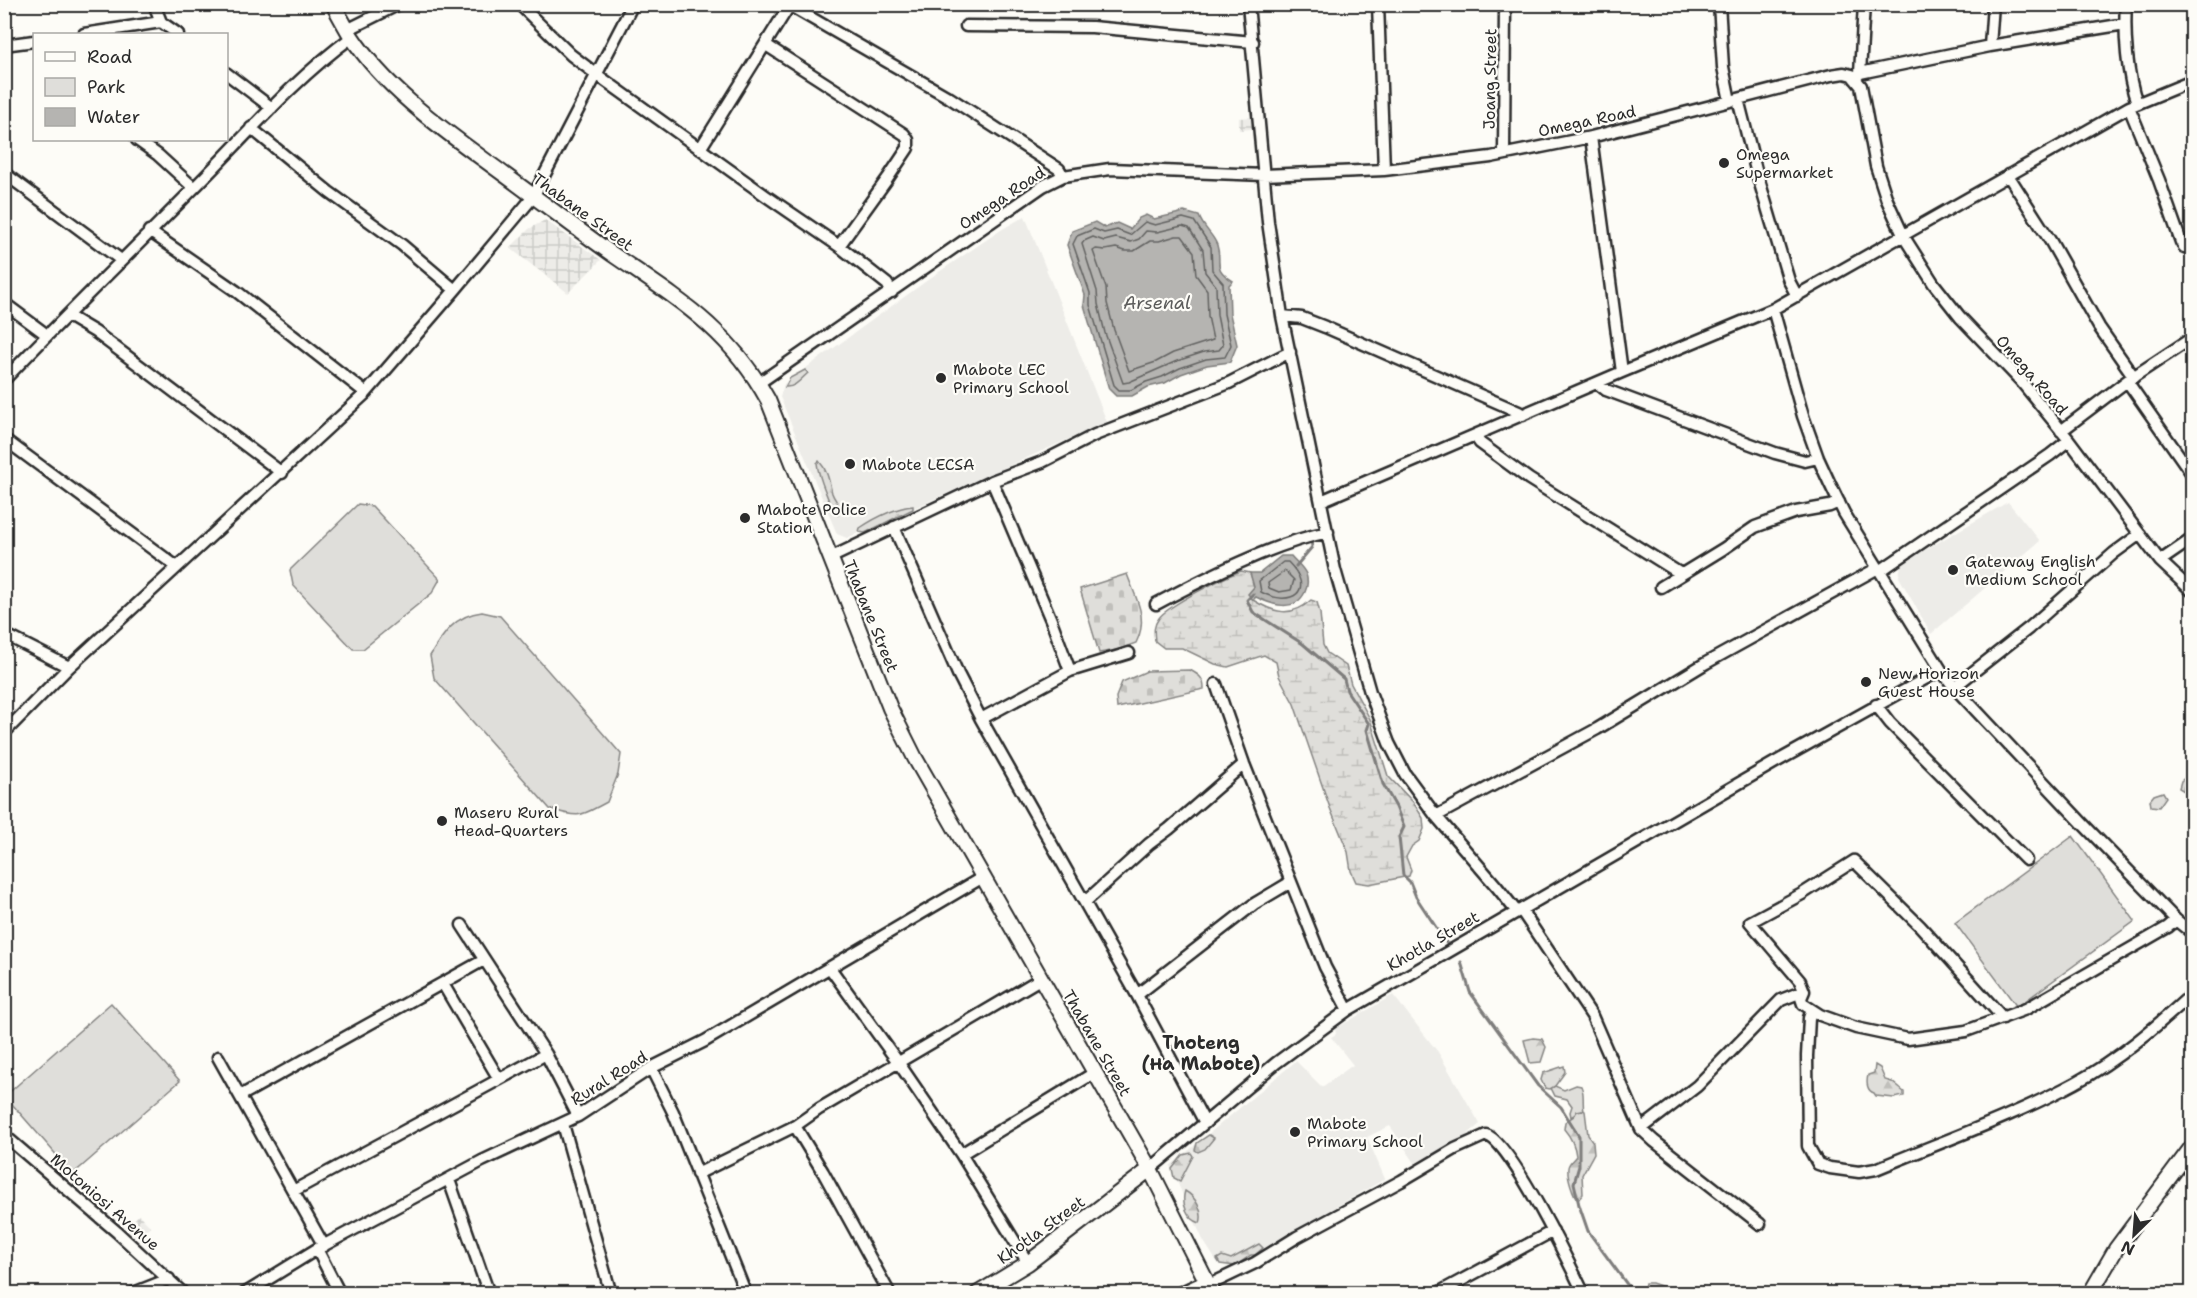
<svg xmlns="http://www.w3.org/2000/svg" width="2197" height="1298" font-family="'Shantell Sans',sans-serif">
  <defs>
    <pattern id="industrial-grid" width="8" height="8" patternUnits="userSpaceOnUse" patternTransform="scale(1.5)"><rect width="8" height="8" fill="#edece8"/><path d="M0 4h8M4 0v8" fill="none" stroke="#cbcbc7"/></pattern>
    <pattern id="forest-firs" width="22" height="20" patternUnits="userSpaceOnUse" patternTransform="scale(1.5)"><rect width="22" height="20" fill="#dfdeda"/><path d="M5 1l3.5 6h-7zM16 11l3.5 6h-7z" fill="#c0bfbb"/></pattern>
    <pattern id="wetland-marsh" width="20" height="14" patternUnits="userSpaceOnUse" patternTransform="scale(1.5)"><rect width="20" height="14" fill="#dfdeda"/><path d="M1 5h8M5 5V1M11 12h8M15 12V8" fill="none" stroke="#c0bfbb"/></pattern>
    <pattern id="cemetery-stones" width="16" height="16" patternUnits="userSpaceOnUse" patternTransform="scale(1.5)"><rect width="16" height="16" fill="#dfdeda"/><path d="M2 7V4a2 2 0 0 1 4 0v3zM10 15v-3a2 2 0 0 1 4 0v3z" fill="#c0bfbb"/></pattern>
  </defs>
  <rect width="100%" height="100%" fill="#fdfcf7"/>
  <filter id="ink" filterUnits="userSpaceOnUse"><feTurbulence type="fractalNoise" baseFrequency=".0167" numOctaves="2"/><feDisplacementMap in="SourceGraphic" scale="12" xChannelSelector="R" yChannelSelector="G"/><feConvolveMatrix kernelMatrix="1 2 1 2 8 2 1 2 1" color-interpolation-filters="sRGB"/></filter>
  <g filter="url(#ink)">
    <path fill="#edece8" d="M1025,216L1107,422L847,538L837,534L780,397L784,384L936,274L1001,230Z
      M2008,502L2040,541L1931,634L1899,577L1901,564Z
      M1393,995L1438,1052L1480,1124L1462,1139L1415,1163L1390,1126L1367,1137L1385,1179L1232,1266L1217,1262L1203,1240L1170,1166L1296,1061L1322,1087L1353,1065L1331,1037L1336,1034L1335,1029Z"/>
    <path fill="url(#industrial-grid)" d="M1251,117L1252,129L1239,130V118Z
      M545,220L601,260L568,293L510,248L529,229Z
      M139,1215L150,1226L138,1238L126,1227Z"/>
    <path fill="#dfdeda" stroke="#858482" stroke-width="1.5" d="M358,504L372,506L440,579L432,593L363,649H353L293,585L290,570Z
      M482,612L500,616L621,754L618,774L607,802C580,816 581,819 550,809L434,678L430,656C443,634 455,615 482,612Z
      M2073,836L2135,921L2017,1007L1955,923Z
      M111,1003L180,1081L73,1174L5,1096Z
      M1576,1085L1581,1086C1585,1094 1582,1102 1584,1111L1582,1110L1571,1117L1570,1112L1572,1106L1567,1099L1555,1096L1551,1088L1555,1086L1564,1090Z"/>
    <path fill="url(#forest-firs)" stroke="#858482" stroke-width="1.5" d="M805,370L808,373C801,379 795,388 785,387L790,378Z
      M819,461C828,471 829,481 832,493C835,502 843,505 838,515L832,512C829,496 819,482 817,463Z
      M913,506V509L865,533L859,532L860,528C875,518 893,508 913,506Z
      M2192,772V792L2189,794L2179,788L2181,781Z
      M2163,792L2166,797L2159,807L2151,806L2150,800L2154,795Z
      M1533,1038L1542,1039L1546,1047L1541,1062L1530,1063L1524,1040Z
      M1875,1065L1880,1068L1885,1080L1892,1082L1904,1092V1096L1894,1098L1876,1096L1874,1093C1867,1091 1866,1083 1868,1075L1874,1073Z
      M1564,1066L1565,1072L1555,1086L1550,1089L1545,1088L1541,1080L1543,1073Z
      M1582,1110L1585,1111L1588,1135L1593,1142L1594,1153L1582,1175L1583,1194L1578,1200C1573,1196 1567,1175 1568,1168C1568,1163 1573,1160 1576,1156C1575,1146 1570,1136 1564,1129L1565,1122L1574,1116L1577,1111Z
      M1209,1135L1214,1138L1205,1149L1198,1152L1195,1150L1197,1143Z
      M1191,1153L1193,1156L1180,1181L1174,1178L1172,1169L1183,1155Z
      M1185,1191C1196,1197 1204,1212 1200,1223C1187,1219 1181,1203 1185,1191Z
      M1259,1244L1263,1248L1255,1255H1251L1235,1266L1220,1264L1217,1259L1222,1256L1231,1259Z
      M1645,1283H1652L1673,1290L1674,1293H1646L1644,1288Z"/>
    <path fill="url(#wetland-marsh)" stroke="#858482" stroke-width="1.5" d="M1241,571L1250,573L1255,587L1253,600C1274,613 1292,618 1311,600L1317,602L1320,613L1323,645L1327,653L1346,666L1351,684L1370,719L1388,776L1413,802L1423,818L1424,829L1419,841L1412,846L1406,857L1411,870L1409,876L1369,884L1356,882L1351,871L1348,852L1330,808L1294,704L1279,676L1276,662L1264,655L1228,667L1215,664L1182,648H1164L1155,641C1154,632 1153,626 1159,618C1167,606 1226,576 1241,571Z"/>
    <path fill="url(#cemetery-stones)" stroke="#858482" stroke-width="1.5" d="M1127,574C1136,599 1149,618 1136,643L1117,650L1099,653L1080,589Z
      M1190,670C1199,675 1204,678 1204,689L1117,708L1116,697L1122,682L1147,671Z"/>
    <path fill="#b5b4b1" stroke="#7e7d7b" stroke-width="1.5" d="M1184,212L1199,216C1203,228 1213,234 1217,245C1223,264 1211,267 1233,281L1229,285L1230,314L1237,345L1230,362L1207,365L1181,374L1165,383L1148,387L1132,396H1116L1109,389L1084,305L1085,295L1067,245L1072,231L1095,222L1105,228L1117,223L1130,229L1139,218L1146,215L1154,219Z
      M1281,556H1291C1296,562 1303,567 1306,574C1308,580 1308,586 1305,592C1295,613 1272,605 1256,597L1253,600L1248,594L1254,587L1250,573H1260Z"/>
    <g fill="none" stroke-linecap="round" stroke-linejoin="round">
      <path stroke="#626261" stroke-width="1.5" d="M1183,218L1194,221L1211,247L1212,270L1223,283L1224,314L1231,345L1225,357L1206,359L1180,368L1162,377L1146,382L1131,390H1119L1114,385L1090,305V293L1073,244L1077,236L1094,229L1104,233L1117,230L1130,235L1145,222L1155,225Z
        M1182,226L1189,228L1203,250L1205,272L1216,286L1217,315L1223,345L1219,350L1204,352L1177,361L1129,382L1123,383L1105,333L1098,304L1097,291L1082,244L1084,241L1093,237L1104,241L1116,238L1131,242L1139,239L1146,231L1157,232Z
        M1176,236H1182L1194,252L1196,275L1207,290L1208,316L1213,340L1173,353L1156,362L1129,371L1114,330L1107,303L1106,288L1093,251L1096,249L1105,250L1116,248L1125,251H1134L1150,241H1159Z
        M1283,562H1288C1317,591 1291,608 1261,592L1259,581Z
        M1285,571L1294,580L1291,590L1279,592L1269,588L1268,583Z"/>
      <path stroke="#7e7d7b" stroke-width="3" d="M1296,566L1312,547L1311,540
        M1253,594L1247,600L1253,612L1303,644L1344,679L1347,691L1369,724L1367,730L1383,784L1396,807L1404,827L1399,837L1403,875L1410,882L1416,897L1447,944
        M1461,962L1470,992L1538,1086L1561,1107L1579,1136V1166L1574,1183L1579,1205L1588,1231L1634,1294"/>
      <defs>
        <path id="minor" d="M154,4L161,22L178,34
          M519,4L571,55L596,74L766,196L839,246L887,284L892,292
          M787,4L950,98L1059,169L1063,176
          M1248,4L1268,222L1282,316L1335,570L1370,692L1389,743L1405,774L1436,816L1497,887L1517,912
          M1378,4L1384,170
          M1719,4L1723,67L1730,101
          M2126,4C2124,34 2127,76 2137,103
          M966,26L1092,27L1253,42
          M347,30L399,4
          M84,34L161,22
          M4,45L34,41
          M766,45L884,121L904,134L908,140V148L888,178L839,246
          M1990,46L1993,4
          M226,73L272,108
          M1860,73L1864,4
          M1855,79L1860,73L1990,46L2125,24
          M1738,99L1756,170L1789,281L1797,296
          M2129,107L2159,180L2181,242L2184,247L2192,248
          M251,128L329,192L402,245L455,290
          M1591,137L1622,372
          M137,140L158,155L194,188
          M700,149L789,6
          M1504,154L1505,4
          M4,173L121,260
          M2008,175L2051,242L2099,327L2134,377
          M149,231L236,291L366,393
          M4,303L47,335
          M1773,309L1803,416L1818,458L1830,484L1844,513L1941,670L1954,687L2083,824L2176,920L2192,933
          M68,316L95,332L282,473
          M1282,316L1302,318L1325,327L1519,412L1523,415
          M4,380C66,315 131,252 194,188C245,137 293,80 352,37
          M2127,381L2192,474
          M759,383L1043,186L1063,176L1110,169L1264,175L1384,170L1491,157L1591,137L1831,75L1844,73L1852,75L1861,86L1876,166L1887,200L1904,237L1934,284L1960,317L2020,380L2069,440L2160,561L2192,591
          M1597,383L1606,390L1775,453L1805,461L1818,458
          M2061,431L2127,381L2192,338
          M1475,436L1480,443L1529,479L1681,574
          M4,439L177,567
          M992,481L1051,620L1070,671
          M1321,501L1622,372L1773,309L2129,107L2192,81
          M894,527L958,674L981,719L1137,995L1205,1123
          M830,558L992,481L1042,462L1095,435L1229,383L1290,352
          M2160,561L2192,539
          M1880,571L2050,455L2069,440
          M1661,587L1723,549L1755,527L1796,512L1830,506L1839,502
          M1156,604C1205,578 1274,543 1328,532
          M4,634L69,667
          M1216,684L1244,764L1325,967L1348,1010
          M1954,687L2029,628L2114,553L2140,534
          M1876,705L1890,723L2026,860
          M981,719L1070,671L1129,653
          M4,733L69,667L366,393L455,290L533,197L633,4
          M1436,816L1597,729L1706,663L1878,568
          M1085,902L1149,844L1169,829L1244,764
          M1521,910L1592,1016L1641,1129L1654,1141L1760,1224
          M462,925L546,1054L578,1116
          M830,968L898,1062L961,1154L1028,1263
          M443,984L499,1079
          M1137,995L1254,904L1291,882
          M1812,1010L1809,1018L1807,1056L1808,1146L1818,1164L1830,1168L1859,1172L1876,1169C1943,1141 2012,1117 2075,1083C2118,1060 2157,1026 2192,994
          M2003,1018L1920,926L1854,861L1802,894L1750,922L1800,981L1804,991L1801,998L1803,1004L1820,1015L1856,1028L1908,1039L1966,1031L2026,1009L2168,927L2176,920
          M218,1057L324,1246
          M651,1068L673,1112L746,1294
          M240,1096L484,960
          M563,1124L611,1294
          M795,1126L823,1172L890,1294
          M1641,1129L1697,1086L1781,1000L1804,991
          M4,1135L117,1232L184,1294
          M961,1154L1094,1073
          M1150,1169L1276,1063L1348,1010L1774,763L1941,670
          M697,1174L795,1126L819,1109L1040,979
          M449,1180L489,1294
          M295,1190L546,1054
          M317,1249L340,1294
          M1209,1285L1255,1263L1297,1237L1401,1181L1455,1149L1486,1135C1510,1140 1571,1267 1584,1294
          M131,1294L169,1279
          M244,1294L317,1249L379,1216L482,1161L578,1116L651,1068L705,1041L983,877
          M1177,1294L1207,1280
          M1436,1294L1553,1231"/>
        <path id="tertiary" d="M333,4C339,15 345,26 351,36C389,94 451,135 505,175C542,202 578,230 615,256C679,300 730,330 768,400L890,708L915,758L1150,1169L1213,1294
          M977,1294L1028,1263L1150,1169
          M2090,1294L2116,1249L2192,1147"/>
      </defs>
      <use href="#minor" stroke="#2b2b2b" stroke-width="15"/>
      <use href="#tertiary" stroke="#2b2b2b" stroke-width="18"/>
      <use href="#minor" stroke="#fdfcf7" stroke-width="10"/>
      <use href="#tertiary" stroke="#fdfcf7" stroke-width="14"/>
    </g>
  </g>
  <g fill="#2b2b2b" stroke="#fdfcf7" stroke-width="2">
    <circle cx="1724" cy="163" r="6"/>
    <circle cx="941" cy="378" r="6"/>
    <circle cx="850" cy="464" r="6"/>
    <circle cx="745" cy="518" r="6"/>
    <circle cx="1953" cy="570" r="6"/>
    <circle cx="1866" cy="682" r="6"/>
    <circle cx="442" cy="821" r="6"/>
    <circle cx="1295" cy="1132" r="6"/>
  </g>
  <g text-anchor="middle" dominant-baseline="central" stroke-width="4.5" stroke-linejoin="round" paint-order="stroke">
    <g font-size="16" fill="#2b2b2b" stroke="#fdfcf7">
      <text transform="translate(1490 79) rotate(-89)">Joang Street</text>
      <text transform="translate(1587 121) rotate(-12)">Omega Road</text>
      <text transform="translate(1002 198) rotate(-34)">Omega Road</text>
      <text transform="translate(583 212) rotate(36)">Thabane Street</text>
      <text transform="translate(2032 375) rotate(49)">Omega Road</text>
      <text transform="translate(871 616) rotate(68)">Thabane Street</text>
      <text transform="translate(1433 941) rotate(-30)">Khotla Street</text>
      <text transform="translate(1097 1043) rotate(60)">Thabane Street</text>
      <text transform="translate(609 1078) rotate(-32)">Rural Road</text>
      <text transform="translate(105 1202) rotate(41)">Motoniosi Avenue</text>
      <text transform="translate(1041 1230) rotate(-36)">Khotla Street</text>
    </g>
    <g font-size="16" fill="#2b2b2b" stroke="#fdfcf7" text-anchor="start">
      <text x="1736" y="154">Omega<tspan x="1736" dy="18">Supermarket</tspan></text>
      <text x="953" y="369">Mabote LEC<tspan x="953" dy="18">Primary School</tspan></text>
      <text x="862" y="464">Mabote LECSA</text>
      <text x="757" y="509">Mabote Police<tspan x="757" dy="18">Station</tspan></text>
      <text x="1965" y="561">Gateway English<tspan x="1965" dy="18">Medium School</tspan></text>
      <text x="1878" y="673">New Horizon<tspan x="1878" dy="18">Guest House</tspan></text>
      <text x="454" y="812">Maseru Rural<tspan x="454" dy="18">Head-Quarters</tspan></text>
      <text x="1307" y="1123">Mabote<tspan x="1307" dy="18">Primary School</tspan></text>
    </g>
    <g font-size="18" font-style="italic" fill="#5b5b5a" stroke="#fdfcf7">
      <text x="1157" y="303">Arsenal</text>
    </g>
    <g font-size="18" font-weight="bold" fill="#2b2b2b" stroke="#fdfcf7">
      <text x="1201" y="1043">Thoteng<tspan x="1201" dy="21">(Ha Mabote)</tspan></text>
    </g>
  </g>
  <rect width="2197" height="1298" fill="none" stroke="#fdfcf7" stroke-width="24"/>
  <rect x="12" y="12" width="2173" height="1274" fill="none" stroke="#2b2b2b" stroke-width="2" filter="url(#ink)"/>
  <rect x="33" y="33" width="195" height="108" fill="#fdfcf7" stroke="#a9a8a5" stroke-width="1.5"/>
  <rect x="45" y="52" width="30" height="9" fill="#fdfcf7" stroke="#a9a8a5" stroke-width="1.5"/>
  <text x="87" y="63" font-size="18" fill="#2b2b2b">Road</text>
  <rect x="45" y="78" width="30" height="18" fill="#dfdeda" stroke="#a9a8a5" stroke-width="1.5"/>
  <text x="87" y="93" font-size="18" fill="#2b2b2b">Park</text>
  <rect x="45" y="108" width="30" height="18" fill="#b5b4b1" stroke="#a9a8a5" stroke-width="1.5"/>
  <text x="87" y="123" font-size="18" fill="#2b2b2b">Water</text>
  <g transform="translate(2134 1235) rotate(205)" stroke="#fdfcf7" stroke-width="4.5" paint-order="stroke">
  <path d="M0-4.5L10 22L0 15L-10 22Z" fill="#2b2b2b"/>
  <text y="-9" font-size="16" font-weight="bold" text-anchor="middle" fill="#2b2b2b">N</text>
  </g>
</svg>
